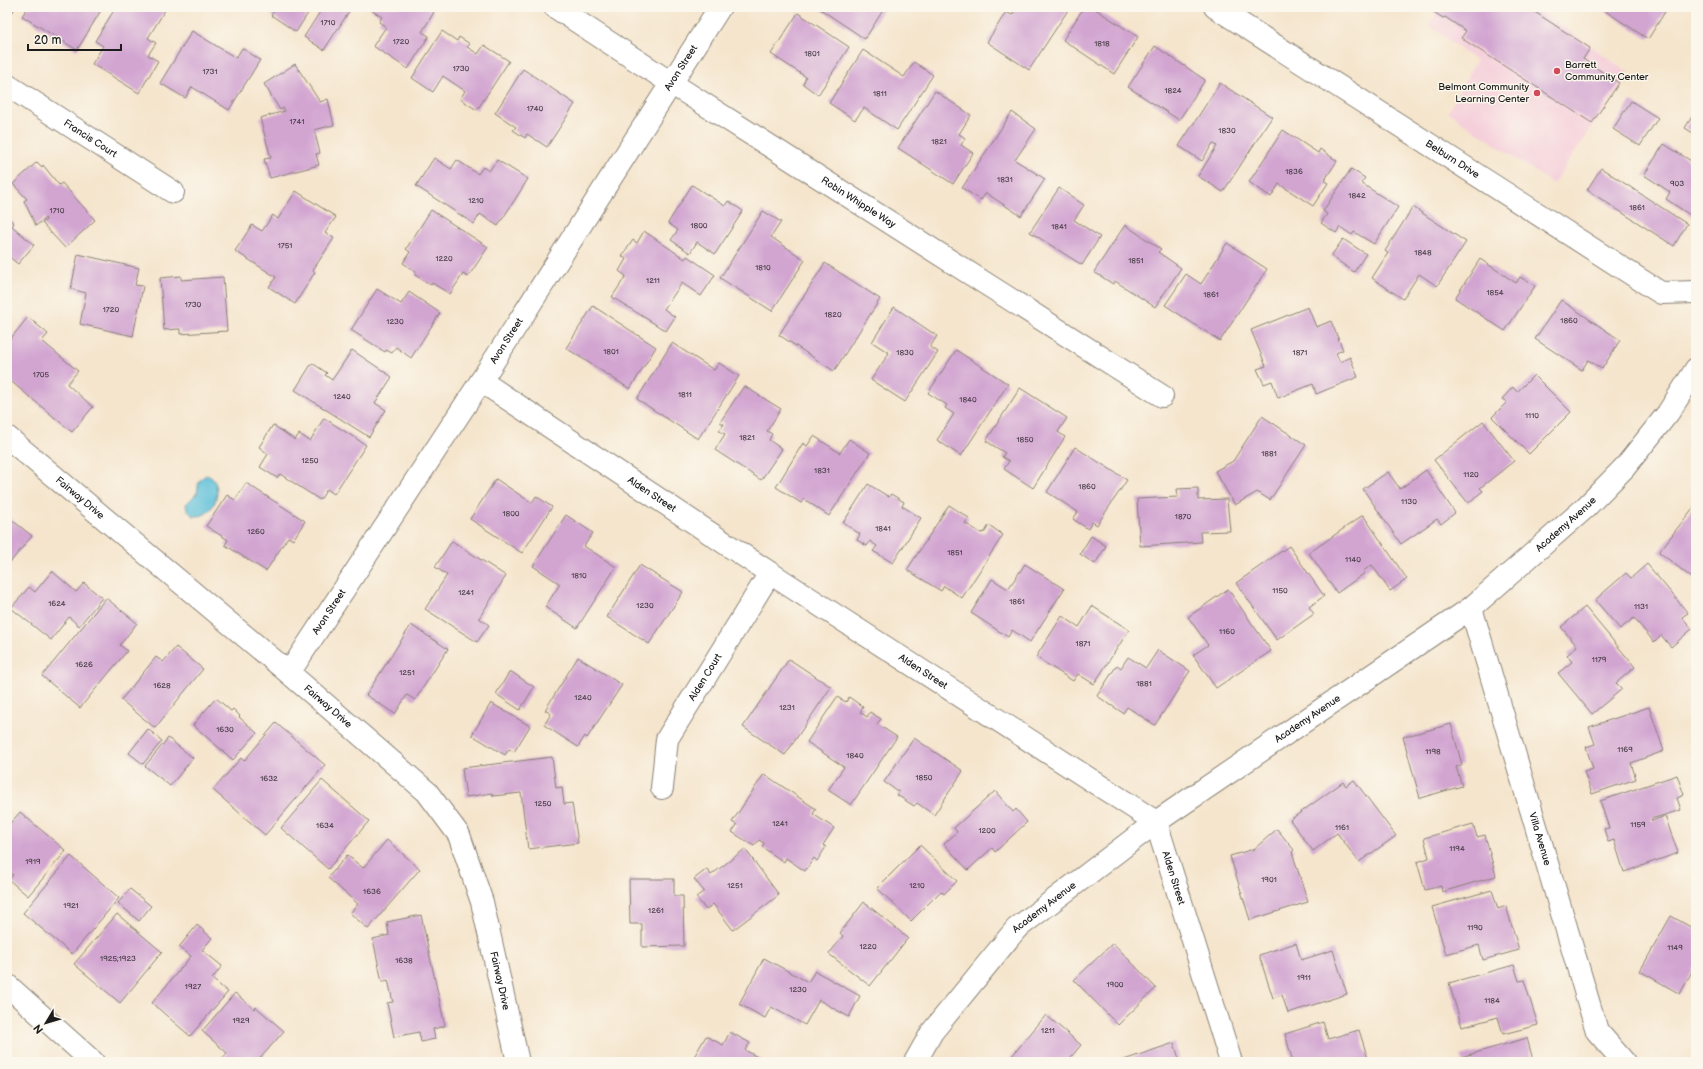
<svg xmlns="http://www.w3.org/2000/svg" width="1703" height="1069" font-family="'Balsamiq Sans',sans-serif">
  <rect width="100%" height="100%" fill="#fbf7ec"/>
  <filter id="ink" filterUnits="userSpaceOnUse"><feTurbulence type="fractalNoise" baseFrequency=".025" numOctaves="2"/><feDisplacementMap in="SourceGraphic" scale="8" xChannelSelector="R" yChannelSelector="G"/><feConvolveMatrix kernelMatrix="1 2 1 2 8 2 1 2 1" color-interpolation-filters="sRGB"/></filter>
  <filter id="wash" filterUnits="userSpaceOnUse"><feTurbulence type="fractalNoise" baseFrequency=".012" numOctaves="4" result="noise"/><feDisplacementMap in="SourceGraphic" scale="16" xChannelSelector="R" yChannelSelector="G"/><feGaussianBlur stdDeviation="0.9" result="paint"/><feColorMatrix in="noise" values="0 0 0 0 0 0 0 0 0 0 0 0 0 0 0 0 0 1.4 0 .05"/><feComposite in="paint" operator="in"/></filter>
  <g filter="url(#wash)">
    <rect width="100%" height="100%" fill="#f5e5cd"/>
    <path fill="#f5cfda" d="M1440,7H1536L1629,73L1553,184L1448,112L1476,61L1429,25Z"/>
    <path fill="#5bbfd9" stroke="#3c6e7a" d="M207,475C224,482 217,509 203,515C200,516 196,516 193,516L187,510L186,504L197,493C199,484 197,479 207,475Z"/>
    <g id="blocks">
      <path fill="#d2a5d1" d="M7,7H16L11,14L7,11Z
        M28,7H103L77,50L22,16Z
        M116,7H167L148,38L156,43L148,55L158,61L139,93L92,64L103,46L95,41Z
        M277,7H312L296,32L271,15Z
        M323,7H352L324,50L304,37Z
        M373,7H426L434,12L422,32L429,36L408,69L373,46L386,27L379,22L382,17L371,10Z
        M817,7H885L865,39Z
        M1018,7H1070L1029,70L987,42L1006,12L1012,15Z
        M1084,7H1092L1138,37L1114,74L1063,40Z
        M1426,7H1527L1590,48L1583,59L1619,83L1592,123L1461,38L1466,31L1445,17L1443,18Z
        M1599,7H1668L1648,39Z
        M798,13L849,47L818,95L803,84L806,77L771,54Z
        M192,31L236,58L242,48L260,60L229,110L192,87L185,98L160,83Z
        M442,31L457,41L459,37L470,44L467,47L478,54L484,45L509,61L477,110L460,99L465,91L443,76L433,92L412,78Z
        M1155,46L1205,80L1179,120L1128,87Z
        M863,50L904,77L914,62L933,75L897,130L864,108L855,120L829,103Z
        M295,64L320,102L328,99L334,125L314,130L320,153L316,154L319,165L270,178L264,159L271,158L260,118L285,111L283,108L280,110L264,84Z
        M523,69L575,104L547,147L527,134L525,138L513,130L516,127L495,113Z
        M1220,83L1272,117L1223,192L1198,176L1217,146L1213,143L1202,161L1179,146Z
        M935,91L971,115L959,134L965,138L961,145L973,153L953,184L898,148Z
        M1631,101L1658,118L1640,146L1613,129Z
        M1696,110V135L1685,128Z
        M1012,112L1036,129L1015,160L1045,179L1021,216L986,193L981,200L962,188Z
        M1283,130L1318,153L1320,149L1337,161L1324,181L1328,183L1313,206L1279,184L1271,197L1249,182Z
        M1664,144L1696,164V213L1693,217L1666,199L1670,192L1644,175Z
        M434,158L451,169L457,160L478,174L483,167L489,171L497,160L528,179L498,226L480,214L474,224L416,186Z
        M37,162L42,167L43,165L59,185L62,183L95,220L65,248L42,223L46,220L45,218L36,226L24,201L27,199L13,184Z
        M1601,168L1687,224L1674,246L1587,190Z
        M1351,169L1365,178L1361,183L1398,207L1374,244L1354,232L1352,235L1340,227L1336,233L1321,223L1327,214L1323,211Z
        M692,185L725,206L728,201L743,211L715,254L697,242L690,253L671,240L678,230L668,223Z
        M1059,188L1084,205L1074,220L1100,237L1082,265L1030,232Z
        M296,191L336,217L325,233L334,238L313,270L315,272L295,304L269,287L276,277L235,251L252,225L262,231L273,215L278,219Z
        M1413,207L1466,242L1437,286L1419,274L1403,299L1372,278L1388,253L1385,251Z
        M431,210L488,247L468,277L463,274L450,294L432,283L431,285L415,275L416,272L403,263L410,252L406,249Z
        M763,211L781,222L771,237L805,260L772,311L720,278Z
        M7,217L14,223L12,226L34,245L18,264L7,255Z
        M1125,225L1161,249L1158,252L1181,268L1155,307L1115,281L1113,284L1094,272Z
        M644,231L685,259L687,256L715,275L701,296L682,283L664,309L675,317L666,331L612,297L626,276L619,271L626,259L622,256L633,240L637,243Z
        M1343,239L1366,254L1354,272L1331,256Z
        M1227,243L1267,269L1220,341L1165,305L1186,274L1201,284Z
        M78,254L139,268L135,285L143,286L133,336L80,324L86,293L71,289Z
        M1480,259L1516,283L1520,277L1535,286L1505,331L1455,298Z
        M825,263L880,299L834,371L779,335Z
        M181,276V280L223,277L227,331L180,334V329L164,330L160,278Z
        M377,289L401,304L409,292L440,313L411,358L396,347L392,353L386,350L385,352L351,330Z
        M1561,300L1620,340L1602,369L1588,360L1582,370L1535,339Z
        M593,306L656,347L630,389L566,348Z
        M894,307L937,336L930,347L938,352L905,402L871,380L889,353L872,342Z
        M1308,307L1316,327L1331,321L1343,350L1336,353L1340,362L1350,357L1358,377L1316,394L1313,384L1278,398L1272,381L1264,384L1257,369L1266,366L1251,330Z
        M28,317L48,334L42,341L78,371L67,384L93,407L72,432L7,378V343Z
        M672,343L714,370L719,363L739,376L698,439L637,399Z
        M352,350L392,377L375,403L386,410L369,437L295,390L312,363L327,373L325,375L332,380Z
        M956,350L1008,384L961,456L937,440L954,414L945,408L947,405L928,393Z
        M1534,375L1571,412L1529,454L1492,417L1507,402L1502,399L1513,387L1517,392Z
        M744,386L781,409L767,431L772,434L769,440L782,449L761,480L715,450L725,434L719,431L724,424L720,422Z
        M1020,388L1067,418L1058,432L1065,437L1033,488L1004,469L1009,461L1002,457L1005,453L986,441Z
        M1262,416L1306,445L1270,500L1257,492L1235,505L1215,471L1233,461Z
        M324,418L366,445L334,494L327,489L320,500L280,474L277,478L260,467L268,454L259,447L273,425L295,440L299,434L310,441Z
        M1483,421L1514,461L1480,488L1483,491L1468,503L1434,460Z
        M814,436L840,453L849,439L870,453L829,516L804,499L801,503L776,487L803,443L807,446Z
        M1075,447L1127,480L1097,525L1092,522L1088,529L1073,519L1078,512L1047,492Z
        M1426,470L1455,513L1441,524L1437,519L1401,544L1363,489L1388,472L1400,489Z
        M496,479L532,503L536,496L552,507L522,553L470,519Z
        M246,483L305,521L293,540L288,537L266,571L225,545L228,540L206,526L227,495L235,500Z
        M868,484L889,497L891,494L904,502L902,506L921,518L893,563L873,551L877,546L870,541L867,546L857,540L860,534L843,523Z
        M1198,488V500L1227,499L1230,531L1200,532L1201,542L1140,546L1137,499L1178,497L1177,489Z
        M1696,504V581L1659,552Z
        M949,505L969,518L965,523L981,533L985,532L989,525L1003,535L962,598L944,586L941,591L907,570Z
        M566,515L593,533L584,546L616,567L577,628L545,607L560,584L533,566Z
        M1363,515L1407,579L1390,591L1372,565L1363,571L1365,573L1337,593L1309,553Z
        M7,516L32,536L7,566Z
        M1091,536L1106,546L1095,564L1080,554Z
        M452,541L506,576L479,618L489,625L477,642L425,609L447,575L435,567Z
        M1289,546L1324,596L1309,607L1314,614L1277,640L1236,583Z
        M1025,564L1064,589L1030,642L1012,630L1008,637L971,613L992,579L1008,589Z
        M1647,564L1688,613L1682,617L1692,629L1671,647L1661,635L1654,642L1634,618L1620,629L1595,600L1626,573L1631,578Z
        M640,565L683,592L649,644L607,617Z
        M52,571L76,592L84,583L102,598L79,626L69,617L51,640L11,608L29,587L35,592Z
        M1228,589L1271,651L1216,688L1193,655L1208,645L1188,617Z
        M106,598L137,623L120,645L127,651L80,708L42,676Z
        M1092,606L1129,630L1094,684L1078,674L1073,681L1036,657L1062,616L1079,627Z
        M1585,607L1635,667L1616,683L1622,689L1592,714L1558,673L1572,662L1567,655L1577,646L1561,627Z
        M411,625L448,649L415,700L407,695L395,714L366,695Z
        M176,647L203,669L155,728L121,700L156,657L163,662Z
        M1158,650L1190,671L1155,725L1127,707L1123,713L1097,696L1117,665L1121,668L1128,657L1146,668Z
        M578,657L622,685L587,738L585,736L578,747L544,725L551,714L545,710Z
        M789,659L831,687L785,755L743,727Z
        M510,671L534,687L520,710L496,694Z
        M837,697L846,702L849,697L863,707L860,712L867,717L870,712L881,719L877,724L897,737L851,805L828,790L844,767L807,742Z
        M216,698L231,711L233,709L240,716L239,717L257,733L233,760L193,725Z
        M491,703L530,726L514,752L509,749L505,755L472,735Z
        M1649,707L1664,751L1631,763L1636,779L1592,794L1584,772L1593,769L1586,747L1595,744L1589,727Z
        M276,723L325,765L265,835L213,790L241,758L244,761Z
        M1451,724L1462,765L1456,767L1462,786L1420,798L1403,737Z
        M148,729L162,741L143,764L129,753Z
        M168,738L193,758L170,786L145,766Z
        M914,738L963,771L934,815L917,803L914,806L897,795L899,792L884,782Z
        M552,757L556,788L562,787L564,804L572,803L578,843L528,849L521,793L493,796L492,793L466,797L462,768Z
        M764,774L816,809L813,814L834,828L823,845L826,847L817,861L814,858L805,871L786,858L784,862L762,847L764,843L759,840L754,846L732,832L737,825L732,822Z
        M1677,775L1684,795L1677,798L1681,810L1651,819L1652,821L1665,816L1678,853L1624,872L1614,840L1608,842L1604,829L1609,828L1600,801Z
        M322,780L369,821L328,869L281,828Z
        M1354,780L1396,836L1359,862L1337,833L1313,851L1290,820L1343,782L1346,786Z
        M995,791L1013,812L1016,809L1027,822L995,852L992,848L968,870L944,844L957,832L954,828Z
        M20,812L66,851L28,896L9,880L13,875L7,871V827Z
        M1473,824L1477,837L1485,835L1496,876L1442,892L1441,886L1425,890L1417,862L1429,858L1424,838Z
        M1277,829L1294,850L1292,852L1308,902L1250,920L1230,856L1254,849Z
        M387,840L420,869L368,929L350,913L358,904L328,878L347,855L363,868Z
        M920,845L957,881L944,894L941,891L911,921L877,888Z
        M745,849L779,895L733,930L713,904L706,910L696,897L704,891L694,879L707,869L711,875Z
        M71,856L119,898L72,954L23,913Z
        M629,879H674V896H683L684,946L642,947V924H630Z
        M130,889L151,906L139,921L118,903Z
        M1492,890L1498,909L1506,906L1519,950L1483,960L1479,945L1446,954L1432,907Z
        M864,902L908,938L870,986L829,954L843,936L840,933Z
        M117,914L162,952L120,1003L74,964Z
        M421,915L445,1026L433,1029L435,1039L421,1042L419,1032L394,1037L387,1003L393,1002L388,980L382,982L373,939L389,935L387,922Z
        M1671,916L1696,930V964L1680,994L1640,971Z
        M197,925L212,938L202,950L222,966L212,979L228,992L190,1036L152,1003L191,956L179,947Z
        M1113,943L1156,988L1118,1025L1074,980Z
        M1296,943L1301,960L1333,950L1347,994L1288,1013L1282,995L1273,998L1259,955Z
        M764,958L808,982L815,971L860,996L849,1017L819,1000L805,1025L771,1007L765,1018L739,1004Z
        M1514,965L1519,981L1524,980L1538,1025L1503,1034L1498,1017L1462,1027L1449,983Z
        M235,993L254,1009L256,1007L284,1031L257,1062H219L227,1053L202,1031Z
        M1046,1015L1081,1045L1067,1062H1007Z
        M1323,1022L1328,1039L1359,1030L1369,1062H1293L1285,1034Z
        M730,1032L750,1043L745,1050L766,1062H691L706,1036L723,1045Z
        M1527,1038L1533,1060L1539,1058L1540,1062H1462L1461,1057Z
        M1174,1043L1180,1062H1118Z"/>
    </g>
  </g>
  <g filter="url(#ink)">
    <use href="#blocks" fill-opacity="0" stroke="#888074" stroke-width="1"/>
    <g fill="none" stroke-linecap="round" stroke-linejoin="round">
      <defs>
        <g id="minor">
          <path id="s1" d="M555,7L671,83L1162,396"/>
          <path id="s2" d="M1215,7L1661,293L1696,292"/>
          <path id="s3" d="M7,85L173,192"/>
          <path id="s4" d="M481,381L770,573L1156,822L1231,1062"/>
          <path id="s5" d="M7,437L289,673L427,792L459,835L482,902L518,1062"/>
          <path id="s6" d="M1471,608L1597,1031L1624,1062"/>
          <path id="s7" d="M289,673L481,381L720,7"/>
          <path id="s8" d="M662,788L667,739L770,573"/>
          <path d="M7,985L93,1062"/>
          <path id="s9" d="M915,1062L932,1032L1016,929L1156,822L1471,608L1585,508L1625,467L1668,413L1696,369"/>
        </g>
      </defs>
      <use href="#minor" stroke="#888074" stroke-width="24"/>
      <use href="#minor" stroke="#fff" stroke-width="22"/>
    </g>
  </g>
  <g fill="#d1495b" stroke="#fbf7ec" stroke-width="1.5">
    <circle cx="1557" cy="71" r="4"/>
    <circle cx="1537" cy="93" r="4"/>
  </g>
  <g text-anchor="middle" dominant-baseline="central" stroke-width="3" stroke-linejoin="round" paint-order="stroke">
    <g font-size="8" fill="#4a3e49">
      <text x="328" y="22">1710</text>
      <text x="401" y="41">1720</text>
      <text x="1102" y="43">1818</text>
      <text x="812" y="53">1801</text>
      <text x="461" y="68">1730</text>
      <text x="210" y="71">1731</text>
      <text x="1173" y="90">1824</text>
      <text x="880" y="93">1811</text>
      <text x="535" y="108">1740</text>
      <text x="297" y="121">1741</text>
      <text x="1227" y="130">1830</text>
      <text x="939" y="141">1821</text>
      <text x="1294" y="171">1836</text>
      <text x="1005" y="179">1831</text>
      <text x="1677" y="183">903</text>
      <text x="1357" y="195">1842</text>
      <text x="476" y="200">1210</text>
      <text x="1637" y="207">1861</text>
      <text x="57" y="210">1710</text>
      <text x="699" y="225">1800</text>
      <text x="1059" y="226">1841</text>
      <text x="285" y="245">1751</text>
      <text x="1423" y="252">1848</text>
      <text x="444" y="258">1220</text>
      <text x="1136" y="260">1851</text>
      <text x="763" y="267">1810</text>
      <text x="653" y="280">1211</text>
      <text x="1495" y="292">1854</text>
      <text x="1211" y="294">1861</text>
      <text x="193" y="304">1730</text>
      <text x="111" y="309">1720</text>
      <text x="833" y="314">1820</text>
      <text x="1569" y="320">1860</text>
      <text x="395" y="321">1230</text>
      <text x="611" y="351">1801</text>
      <text x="905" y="352">1830</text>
      <text x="1300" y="352">1871</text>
      <text x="41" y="374">1705</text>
      <text x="685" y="394">1811</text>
      <text x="342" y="396">1240</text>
      <text x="968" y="399">1840</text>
      <text x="1532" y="415">1110</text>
      <text x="747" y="437">1821</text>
      <text x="1025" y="439">1850</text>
      <text x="1269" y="453">1881</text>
      <text x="310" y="460">1250</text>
      <text x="822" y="470">1831</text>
      <text x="1471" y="474">1120</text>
      <text x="1087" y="486">1860</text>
      <text x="1409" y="501">1130</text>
      <text x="511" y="513">1800</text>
      <text x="1183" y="516">1870</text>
      <text x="883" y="528">1841</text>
      <text x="256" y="531">1260</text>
      <text x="955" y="552">1851</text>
      <text x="1353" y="559">1140</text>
      <text x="579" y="575">1810</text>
      <text x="1280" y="590">1150</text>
      <text x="466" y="592">1241</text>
      <text x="1017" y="601">1861</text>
      <text x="57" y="603">1624</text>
      <text x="645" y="605">1230</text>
      <text x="1641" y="606">1131</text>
      <text x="1227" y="631">1160</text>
      <text x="1083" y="643">1871</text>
      <text x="1599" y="659">1179</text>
      <text x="84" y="664">1626</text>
      <text x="407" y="672">1251</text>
      <text x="1144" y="683">1881</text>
      <text x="162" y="685">1628</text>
      <text x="583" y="697">1240</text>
      <text x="787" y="707">1231</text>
      <text x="225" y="729">1630</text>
      <text x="1625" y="749">1169</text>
      <text x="1433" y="751">1198</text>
      <text x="855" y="755">1840</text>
      <text x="924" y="777">1850</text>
      <text x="269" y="778">1632</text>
      <text x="543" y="803">1250</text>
      <text x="780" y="823">1241</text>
      <text x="1638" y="824">1159</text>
      <text x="325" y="825">1634</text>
      <text x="1342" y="827">1161</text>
      <text x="987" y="830">1200</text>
      <text x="1457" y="848">1194</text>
      <text x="33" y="861">1919</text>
      <text x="1269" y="879">1901</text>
      <text x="735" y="885">1251</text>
      <text x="917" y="885">1210</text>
      <text x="372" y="891">1636</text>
      <text x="71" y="905">1921</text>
      <text x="656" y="910">1261</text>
      <text x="1475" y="927">1190</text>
      <text x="868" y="946">1220</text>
      <text x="1675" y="947">1149</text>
      <text x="118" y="958">1925;1923</text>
      <text x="404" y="960">1638</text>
      <text x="1304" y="977">1911</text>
      <text x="1115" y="984">1900</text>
      <text x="193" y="986">1927</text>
      <text x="798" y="989">1230</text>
      <text x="1492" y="1000">1184</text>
      <text x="241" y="1020">1929</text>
      <text x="1048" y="1030">1211</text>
    </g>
    <g font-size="10" fill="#1c1c1c" stroke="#fbf7ec" text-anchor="start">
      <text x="1565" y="65">Barrett<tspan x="1565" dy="12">Community Center</tspan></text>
      <text x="1529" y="87" text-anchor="end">Belmont Community<tspan x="1529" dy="12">Learning Center</tspan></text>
    </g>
    <g font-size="10" fill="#1c1c1c" stroke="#fbf7ec">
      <text stroke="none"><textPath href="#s7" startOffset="721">Avon Street</textPath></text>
      <text stroke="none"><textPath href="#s3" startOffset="99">Francis Court</textPath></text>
      <text stroke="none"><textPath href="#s2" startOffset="282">Belburn Drive</textPath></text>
      <text stroke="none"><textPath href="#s1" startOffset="361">Robin Whipple Way</textPath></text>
      <text stroke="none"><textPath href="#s7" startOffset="397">Avon Street</textPath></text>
      <text stroke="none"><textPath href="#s4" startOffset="205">Alden Street</textPath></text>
      <text stroke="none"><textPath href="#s5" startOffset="95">Fairway Drive</textPath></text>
      <text stroke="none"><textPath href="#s9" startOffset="851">Academy Avenue</textPath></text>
      <text stroke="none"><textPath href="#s7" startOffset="73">Avon Street</textPath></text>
      <text stroke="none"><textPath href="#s4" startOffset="529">Alden Street</textPath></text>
      <text stroke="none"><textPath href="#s8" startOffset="122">Alden Court</textPath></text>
      <text stroke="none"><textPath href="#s5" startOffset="419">Fairway Drive</textPath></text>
      <text stroke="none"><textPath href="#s9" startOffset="527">Academy Avenue</textPath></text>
      <text stroke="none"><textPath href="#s6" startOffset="241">Villa Avenue</textPath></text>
      <text stroke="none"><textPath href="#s4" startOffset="865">Alden Street</textPath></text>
      <text stroke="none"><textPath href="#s9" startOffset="203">Academy Avenue</textPath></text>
      <text stroke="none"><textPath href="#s5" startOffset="755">Fairway Drive</textPath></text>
    </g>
  </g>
  <rect width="1703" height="1069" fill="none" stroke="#fbf7ec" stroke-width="24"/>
  <g transform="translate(46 1023) rotate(232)" stroke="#fbf7ec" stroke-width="3" paint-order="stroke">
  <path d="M0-3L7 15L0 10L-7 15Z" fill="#1c1c1c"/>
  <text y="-6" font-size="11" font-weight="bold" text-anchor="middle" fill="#1c1c1c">N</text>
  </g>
  <path d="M28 44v6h93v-6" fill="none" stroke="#1c1c1c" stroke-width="2"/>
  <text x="34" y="44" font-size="12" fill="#1c1c1c" stroke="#fbf7ec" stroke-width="3" paint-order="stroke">20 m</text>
</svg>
